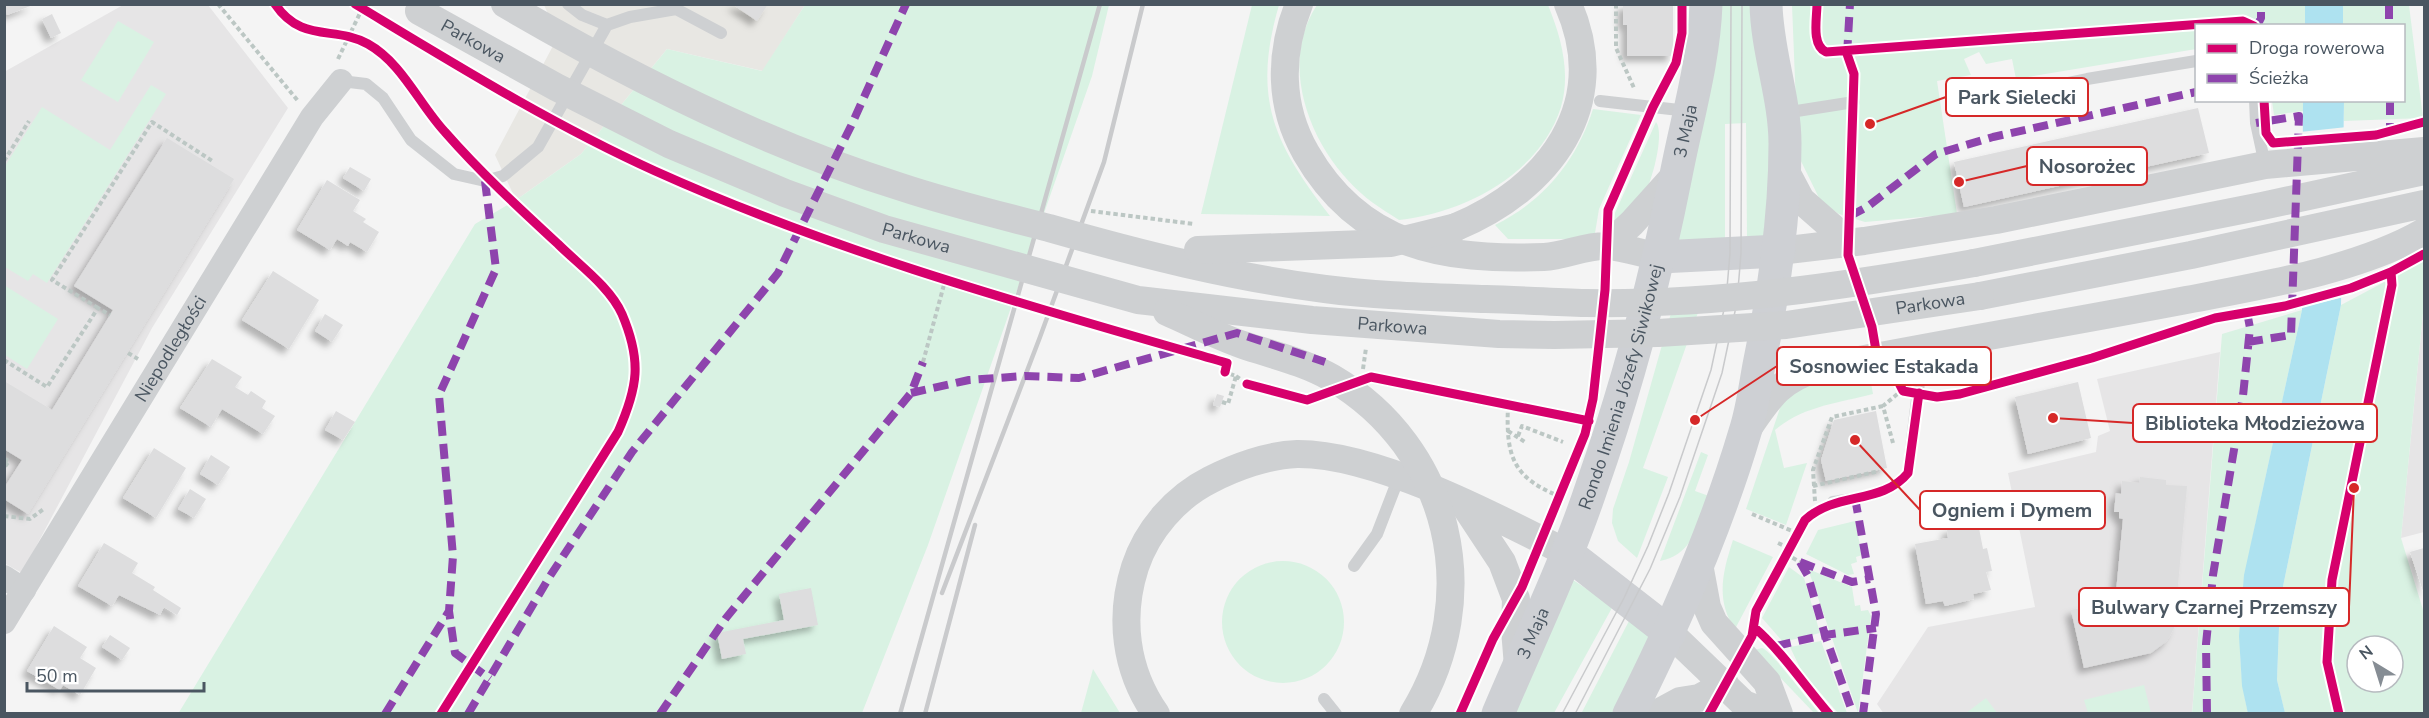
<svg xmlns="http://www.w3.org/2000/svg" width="2429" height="718" font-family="'Nunito Sans',sans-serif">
  <defs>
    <filter id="shadow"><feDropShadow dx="-5.5" dy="5.5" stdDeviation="3" flood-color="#0004"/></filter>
  </defs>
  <rect width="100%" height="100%" fill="#f4f4f4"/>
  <path fill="#e8e7e3" d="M544,5H805L763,71L667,49L581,154L516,200L495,155L554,44L550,18Z"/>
  <path fill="#e6e5e6" d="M123,5H208L288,108L152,328L22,573L4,563V72Z
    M2424,303V532L2401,538Z
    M2220,352L2192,713L1884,714L1877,704L1928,627L2035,607L2008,473L2096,452L2098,436L2110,431L2097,379Z"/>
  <path fill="#d9f2e3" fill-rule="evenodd" d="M2305,4V25L2196,26V49L2016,79L2012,59L1986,64L1979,52L1964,59L1971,75L1937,81L1957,214L1865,222L1839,214L1821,202L1798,155L1792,5Z
    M805,5H1109L1092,76L928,545L862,713L178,714L475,224L516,200L581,154L667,49L762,71Z
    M1252,5H1279C1252,98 1273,142 1330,216L1201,214Z
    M1317,5H1548C1561,37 1571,72 1561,107C1540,174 1464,213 1399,220C1387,212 1373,204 1362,194C1311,150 1277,65 1317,5Z
    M1720,5H1753L1771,115L1768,237H1747L1746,123L1725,124V239L1677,240Z
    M2343,5H2409L2423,118L2344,121V101L2404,100V26L2343,25Z
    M118,21L154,42L118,102L81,80Z
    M151,85L166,94L47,283L33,274L28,281L5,267V166L42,107L110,150Z
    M2272,101H2303V111L2274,115Z
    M1593,109L1641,115L1599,209L1594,239H1508L1495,225C1544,201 1577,160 1593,109Z
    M1656,122C1665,133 1652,182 1644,195C1637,206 1624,216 1614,226L1615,213Z
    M2424,261V303L2401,538L2424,613V713L2285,714L2277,680L2280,601L2341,305ZM2357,646H2393V682H2357Z
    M4,285L58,319L27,369L5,355Z
    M1701,304L1643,468L1668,477L1637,558L1618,541L1612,523L1613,509L1629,462L1673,306Z
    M2302,310C2290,365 2278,420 2266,475C2249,554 2229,633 2248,713L2192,714L2222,334Z
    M1869,372L1873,394C1839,403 1803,406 1775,430L1784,468L1807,463L1786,525L1746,509L1782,402L1810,383Z
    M1701,452L1708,455L1695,491L1709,496C1699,523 1693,555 1660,561Z
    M1855,521L1862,555L1856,557L1857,562L1851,564L1854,574L1848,575L1806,554L1818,530Z
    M1733,540L1773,557L1735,629C1715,600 1723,571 1733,540Z
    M1222 622a61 61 0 1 1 122 0a61 61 0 1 1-122 0Z
    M1789,567L1804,578L1820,633L1783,642L1762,618Z
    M1808,569L1852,587L1855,606L1860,605L1861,611L1868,610L1871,616L1858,713Z
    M1573,580L1613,606L1554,713L1514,714Z
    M1630,619L1653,636L1614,713L1581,714Z
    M1821,641L1847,713H1838L1802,672L1790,647Z
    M1762,648C1771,650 1809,702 1819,713H1814L1754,650Z
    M1093,669L1120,713H1081Z
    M2144,685L2151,713H2088L2084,700Z
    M1986,698L1997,713H1966Z"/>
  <path fill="#aee2f0" d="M2305,5H2343V25H2305Z
    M2303,101H2344L2341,305L2280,601L2277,680L2285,713L2248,714L2242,686L2239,636L2244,575L2302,310Z"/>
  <path fill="#f4f4f4" d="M2347,127L2344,297L2299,308L2300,132Z"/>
  <path fill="#ddddde" filter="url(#shadow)" d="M4,4H33V5L7,15Z
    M732,4H768L757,21Z
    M1623,4H1673V56H1627V25H1623Z
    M52,14L61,33L51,38L42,19Z
    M2198,108L2209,153L1964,207L1954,162Z
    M167,138L234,179L28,514L4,499V488L22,460L4,449V381L52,410L113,310L74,286Z
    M350,167L371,179L364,191L343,178Z
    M327,180L360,200L353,211L366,219L363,222L379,232L367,252L350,242L348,246L337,239L330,250L297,230Z
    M273,271L319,300L289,349L242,320Z
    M325,314L343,325L332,342L315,331Z
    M212,359L242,377L235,387L248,395L251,391L266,401L262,408L275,416L263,434L222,409L211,427L180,408Z
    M2078,382L2091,438L2028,454L2015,397Z
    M1217,394L1224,396L1220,407L1213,405Z
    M336,411L355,422L343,440L325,430Z
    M1876,411L1887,468L1826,481L1821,460L1834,420Z
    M154,448L186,468L156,518L123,498Z
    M211,455L230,467L218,485L200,474Z
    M2140,477L2166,480V485L2187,486L2174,628L2167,641L2151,653L2084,668L2071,610L2110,603L2116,592L2123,519L2119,518V512H2114L2116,493L2121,494L2122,481L2139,483Z
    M190,489L206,499L194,518L178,509Z
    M1978,523L1983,549L1987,548L1992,571L1986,572L1991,590L1973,594L1974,599L1945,606L1943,601L1926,604L1915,544L1948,538L1947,529Z
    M104,543L138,563L132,573L155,587L153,590L181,608L177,615L164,607L160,615L119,595L112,606L78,586Z
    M2424,548V594L2410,552Z
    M811,588L818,625L743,639L746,654L722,659L717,633L784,620L779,594Z
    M54,626L87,647L80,658L96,668L80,695L63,685L60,690L27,671Z
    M110,635L130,648L122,660L102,647Z"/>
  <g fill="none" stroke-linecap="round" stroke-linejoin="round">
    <path stroke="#bcc7c4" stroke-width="4" stroke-dasharray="4.5 3" stroke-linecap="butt" d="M218,4L298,101
      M1616,4V48L1634,88
      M338,59L362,9
      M4,161L29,121
      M98,308L52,280L152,122L214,162
      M128,353L138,359
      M4,360L47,387L98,308L110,315
      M923,362L945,281
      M1363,369L1366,348
      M1236,376L1247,384
      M1222,402L1228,404L1236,376L1225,372
      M1508,405C1506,454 1511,477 1559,496
      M1508,431L1525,442
      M1518,436L1522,426L1563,442
      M1893,443L1883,406L1901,391
      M4,459L9,461L4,468
      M1813,486L1879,471
      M1815,501L1813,470L1832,417L1883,406
      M1752,514L1797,533
      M4,516L30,519L45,508
      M1778,543L1789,548
      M1786,554L1800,562"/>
    <path stroke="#ced0d2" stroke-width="12" d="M568,4L582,15L607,25
      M341,81L366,84L383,98L411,140L454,174L485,181L503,176L538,147L607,25L630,17L676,9L721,33
      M2255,100L2256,123L2265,165
      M1600,101L1688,111
      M1952,107L2087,79L2196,61
      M1784,113L1854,102
      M1833,502C1860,497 1890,495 1908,473L1923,350
      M1354,566L1377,534L1399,477
      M1324,699L1336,714"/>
    <g stroke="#ced0d2" stroke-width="24">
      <path d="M4,577L24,590"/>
      <path id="s1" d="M4,622L312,117L341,81"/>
    </g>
    <path stroke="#ced0d2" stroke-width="28" d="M1299,4C1279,54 1279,106 1306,153C1360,247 1444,261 1544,257C1565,256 1586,245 1607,246C1624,247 1643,254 1660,257
      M1784,168L1801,200L1849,242
      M1456,227C1548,189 1613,106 1568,4
      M1607,246L1632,223L1677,173
      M1779,251L1864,241L1996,220L2265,165L2424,151
      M1974,263L2262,206L2424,171
      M1980,296L2191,255L2424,204
      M1749,427C1770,396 1781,379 1818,368C1939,344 2060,324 2181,301C2258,286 2356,271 2424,232
      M1463,503L1502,562L1516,599L1515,629L1518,666
      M1699,564L1707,607L1714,623L1767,682L1779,714
      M1670,633L1744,704L1769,714
      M1156,714C1125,670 1119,617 1135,567C1147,530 1176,497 1210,480C1235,467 1268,455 1297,454C1375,453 1497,517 1567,553
      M1656,714L1680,701L1699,698L1725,684"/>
    <g stroke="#ced0d4" stroke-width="33">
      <path d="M1660,257L1779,251"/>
      <path d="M1567,553L1670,633"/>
      <path id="s2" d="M1498,714C1530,638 1566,564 1592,486C1628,384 1655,281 1676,175C1687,118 1704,62 1706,4"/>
      <path d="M1629,714C1675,623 1716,530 1745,432C1752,411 1755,387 1759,365C1774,292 1785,219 1785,144C1785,97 1767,52 1766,4"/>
    </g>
    <path stroke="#c9cacc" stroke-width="1.5" d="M1562,714L1624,598L1648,546L1669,493L1711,370L1726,300L1730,253L1731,4
      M1575,714L1650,569L1680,497L1722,373L1737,302L1741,253L1742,4"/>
    <path stroke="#c9cacc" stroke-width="4.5" d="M942,593L1040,337L1104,162L1143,4
      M900,714L1100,4
      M925,714L975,525"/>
    <path stroke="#bcc7c4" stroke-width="4" stroke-dasharray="4.5 3" stroke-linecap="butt" d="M1091,211L1194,224"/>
    <g stroke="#ced0d2" stroke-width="28">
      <path d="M505,4C630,77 763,144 901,187C949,203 999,215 1049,228C1140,254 1231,277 1325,289C1378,296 1433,297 1486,299C1519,300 1552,302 1586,303C1715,305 1847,286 1974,263"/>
      <path id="s3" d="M419,11L556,87L669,144L785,193L884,229L1138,300L1312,320L1499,334L1554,335L1658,333L1786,325L1980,296"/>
      <path d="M1198,250L1391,243L1456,227"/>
      <path d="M1167,312C1192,323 1217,336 1243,345C1273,355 1304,362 1332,378C1451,448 1485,597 1413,714"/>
    </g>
    <path stroke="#8e44ad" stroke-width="8" stroke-dasharray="15 8" stroke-linecap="butt" d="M2389,4V26
      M2257,26L2261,18V4
      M1847,55L1850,4
      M2390,100V132
      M485,181L496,269L439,395L453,556L449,611L455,653L490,679
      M1850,216L1867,207L1936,154L1993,137L2196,92
      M2248,342L2291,335L2299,116L2256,123
      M911,393L969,380L1025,376L1079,378L1237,333L1325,362
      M1855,498L1876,614L1863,714
      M1800,562L1808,576L1825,635L1853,714
      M1800,562L1852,582L1870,579
      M1776,646L1825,635L1876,628
      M385,714L449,611
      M468,714L550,576L632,452L778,273L851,126L906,4
      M660,714L726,618L911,393L923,362
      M2207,714L2206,644L2213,575L2243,396L2250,328L2247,312"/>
    <defs>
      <path id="cycleway" d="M275,4C302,44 335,25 368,44C402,63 419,104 445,132C480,172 519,208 558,244C579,265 610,287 622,314C642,361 638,387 618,432L441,714
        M355,4C453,63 551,124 655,171C839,254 1033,307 1227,363L1225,372
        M1817,4C1817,18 1811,45 1826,52L2243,21L2254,26
        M1846,51L1854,74L1848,255L1872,327L1880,374L1883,378L1897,379L1903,391L1937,397L1960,394L2092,358L2215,318L2285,306L2351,288L2391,272L2424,254
        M2264,100L2266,133L2273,143L2376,135L2424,122
        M1247,384L1307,400L1371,377L1589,421
        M1755,628C1783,653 1804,685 1829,714
        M1460,714L1493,639L1522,587L1585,434L1593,399L1605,290L1608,210L1653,107L1676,63L1682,33V4
        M1709,714L1752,636L1756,611L1805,520C1836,491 1882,505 1908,473L1919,393
        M2339,714L2327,662L2332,580L2392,285L2391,272"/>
    </defs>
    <use href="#cycleway" stroke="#fff" stroke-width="13"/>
    <use href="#cycleway" stroke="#d6006c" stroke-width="9"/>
  </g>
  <g text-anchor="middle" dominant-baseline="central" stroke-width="5" stroke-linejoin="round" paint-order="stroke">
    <g font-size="18" fill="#4a5661" stroke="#fff">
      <text stroke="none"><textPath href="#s3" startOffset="62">Parkowa</textPath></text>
      <text stroke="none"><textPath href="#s2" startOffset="614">3 Maja</textPath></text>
      <text stroke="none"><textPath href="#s3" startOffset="548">Parkowa</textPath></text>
      <text stroke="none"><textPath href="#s3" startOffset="1574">Parkowa</textPath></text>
      <text stroke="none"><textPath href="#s3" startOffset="1034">Parkowa</textPath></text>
      <text stroke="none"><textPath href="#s1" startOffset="320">Niepodległości</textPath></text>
      <text stroke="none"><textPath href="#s2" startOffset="350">Rondo Imienia Józefy Siwikowej</textPath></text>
      <text stroke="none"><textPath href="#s2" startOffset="88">3 Maja</textPath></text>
    </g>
  </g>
  <path fill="none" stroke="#d62828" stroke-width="2" d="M1870 124L1946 97M1959 182L2027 166M1695 420L1777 366M2053 418L2133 423M1855 440L1920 510M2354 488L2349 607"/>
  <g fill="#d62828" stroke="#fff" stroke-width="2">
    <circle cx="1870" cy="124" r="6"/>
    <circle cx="1959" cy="182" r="6"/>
    <circle cx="1695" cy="420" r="6"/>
    <circle cx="2053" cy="418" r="6"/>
    <circle cx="1855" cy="440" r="6"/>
    <circle cx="2354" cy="488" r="6"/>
  </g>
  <g fill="#fff" stroke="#d62828" stroke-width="2">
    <rect x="1946" y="78" width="142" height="38" rx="6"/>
    <rect x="2027" y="147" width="120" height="38" rx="6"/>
    <rect x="1777" y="347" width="214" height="38" rx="6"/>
    <rect x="2133" y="404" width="244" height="38" rx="6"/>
    <rect x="1920" y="491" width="185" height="38" rx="6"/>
    <rect x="2079" y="588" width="270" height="38" rx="6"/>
  </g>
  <g font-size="20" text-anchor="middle" font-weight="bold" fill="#4a5661">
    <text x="2017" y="104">Park Sielecki</text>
    <text x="2087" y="173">Nosorożec</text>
    <text x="1884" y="373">Sosnowiec Estakada</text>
    <text x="2255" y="430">Biblioteka Młodzieżowa</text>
    <text x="2012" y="517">Ogniem i Dymem</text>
    <text x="2214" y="614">Bulwary Czarnej Przemszy</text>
  </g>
  <rect width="2429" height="718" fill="none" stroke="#4a5661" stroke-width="12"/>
  <rect x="2195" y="24" width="210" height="78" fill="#ffffff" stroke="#b7bbc0" stroke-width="1.5"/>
  <rect x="2207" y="44" width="30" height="9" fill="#d6006c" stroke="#b7bbc0" stroke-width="1.5"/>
  <text x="2249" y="54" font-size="18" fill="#4a5661">Droga rowerowa</text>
  <rect x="2207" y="74" width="30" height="9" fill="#8e44ad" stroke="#b7bbc0" stroke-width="1.5"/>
  <text x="2249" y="84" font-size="18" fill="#4a5661">Ścieżka</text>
  <g transform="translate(2375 664) rotate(322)"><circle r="28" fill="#ffffff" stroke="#b7bbc0" stroke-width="1.5"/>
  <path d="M0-4.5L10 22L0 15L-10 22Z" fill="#868d94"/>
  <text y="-9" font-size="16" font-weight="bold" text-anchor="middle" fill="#4a5661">N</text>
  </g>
  <path d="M27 682v9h177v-9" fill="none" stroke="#4a5661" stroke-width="3"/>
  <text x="36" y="682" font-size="18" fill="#4a5661" stroke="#ffffff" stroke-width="4.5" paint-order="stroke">50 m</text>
</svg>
